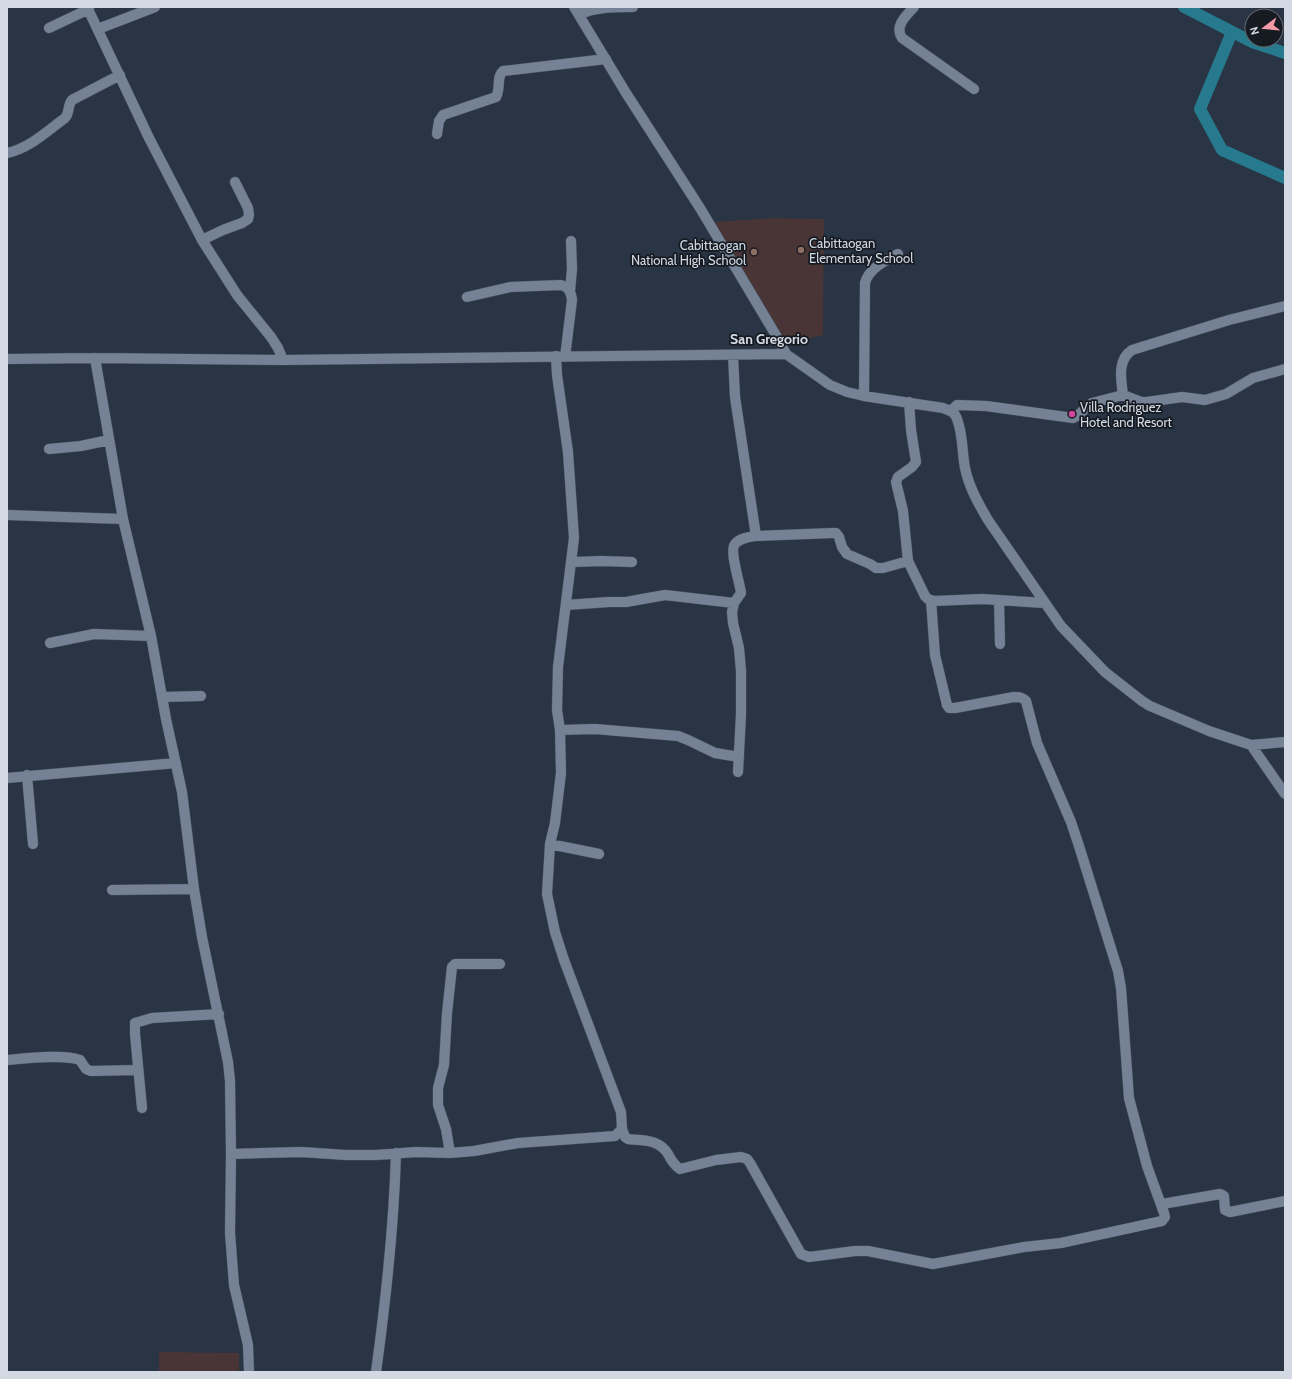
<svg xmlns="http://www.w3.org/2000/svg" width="1292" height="1379" font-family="Cabin,sans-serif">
  <rect width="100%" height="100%" fill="#293444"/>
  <path fill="#493535" d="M775,218L824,219L823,335L786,343L712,222Z
    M159,1352L239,1353V1372H159Z"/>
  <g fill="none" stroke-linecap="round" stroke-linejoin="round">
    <path stroke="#277a8e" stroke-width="12" d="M1184,7L1252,42L1285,53
      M1232,32L1200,109L1222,150L1285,178"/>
    <defs>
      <path id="minor" d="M87,7L149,138L202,240L237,295L271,337L278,348L283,360
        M574,7L626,93L700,208L774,332L786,354L830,385L847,392L864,396L943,408C949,410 955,412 957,419C963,434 962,452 965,468C969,487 978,503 988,520L1061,626L1105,672L1142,701L1150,706L1209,731L1251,745L1285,742
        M914,7C906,16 894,26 902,38L974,89
        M579,14C598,7 613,7 633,7
        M49,28L89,9
        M98,29L155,7
        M437,134L439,121L443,115L496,97C501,89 496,77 503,71L606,59
        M7,153C30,148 47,131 65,118C70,113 67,106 72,100L120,75
        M202,240L223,230L242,223L248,219L249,215L248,208L235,182
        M570,291L572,269L571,241
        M467,297L510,287L561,285C569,287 571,292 572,300L565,357
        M733,355L735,397L756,536L833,533H836L839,537L842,547L847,554L870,564L876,568H883L908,561
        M556,356L557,375L568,452L574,538L558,667L557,710L560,730L561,773L555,823L550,844L547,894L555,932L564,960L621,1112L622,1129
        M95,358L123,519L151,636L166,719L182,792L194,889L202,937L228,1062L230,1081L231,1154L230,1233L234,1285L248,1345L249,1372
        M7,359L95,358L283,360L786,354
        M1123,395L1141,402H1147L1182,397L1205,400L1226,394L1253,378L1285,369
        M864,396L865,283C869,268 885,261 898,254
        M909,402L911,430L916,462L912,467L898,477L896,482L903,511L908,561L925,596L928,599L934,601L982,599L1045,603
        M951,411L957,405L986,406L1073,418L1077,416L1092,403L1123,395C1121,379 1117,360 1132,350L1229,320L1285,306
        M49,449L81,446L109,440
        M7,515L123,519
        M572,562L602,561L632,562
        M999,600L1000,644
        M566,605L609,602H626L665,595L734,603
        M50,643L94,634L151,636
        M163,697L201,696
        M560,730L595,729L678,736L688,740L715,753L739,757
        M1251,745L1285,794
        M738,772L741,714V671L739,648L733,623L732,612L734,603L741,593C740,583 729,551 735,544C740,538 749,537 756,536
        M27,775L33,844
        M7,778L176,763
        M550,844L599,854
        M112,890L194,889
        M7,1060C26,1058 64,1054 80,1060L86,1069L91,1071L138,1070
        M142,1108L135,1034V1023L152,1018L219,1014
        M450,1153L446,1129L438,1105V1088L444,1065L447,1013L452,967L455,964H500
        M231,1154L301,1152L346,1155H376L416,1152L450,1153L474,1151L518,1143L615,1136L622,1129L625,1137L628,1139C644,1141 659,1139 668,1154C671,1160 674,1165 680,1169L716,1160L741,1157L747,1159L750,1163L801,1254L809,1257L855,1251H868L933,1264L1024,1247L1061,1243L1162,1221L1165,1217L1164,1213L1147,1166L1129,1098L1121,988L1118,971L1079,846L1071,822L1037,743L1026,701C1022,697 1019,697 1014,697L955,708H949L947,705L935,655L931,600
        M1162,1204L1220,1194L1224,1196L1225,1210L1230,1212L1285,1201
        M376,1372C386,1299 394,1226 396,1153"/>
    </defs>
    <use href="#minor" stroke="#47505e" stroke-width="11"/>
    <use href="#minor" stroke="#758194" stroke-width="10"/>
  </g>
  <g fill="#8d6e63" stroke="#161b22" stroke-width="1.5">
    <circle cx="801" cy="250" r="4"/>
    <circle cx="754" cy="252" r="4"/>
  </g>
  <circle fill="#d1479c" stroke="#161b22" stroke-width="1.5" cx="1072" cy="414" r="4"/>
  <g text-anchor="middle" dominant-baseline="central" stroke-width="3.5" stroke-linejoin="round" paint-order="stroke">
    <g font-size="13" fill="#d2d9e3" stroke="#161b22" text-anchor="start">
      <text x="809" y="243">Cabittaogan<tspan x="809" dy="15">Elementary School</tspan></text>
      <text x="746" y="245" text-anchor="end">Cabittaogan<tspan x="746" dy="15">National High School</tspan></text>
      <text x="1080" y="407">Villa Rodriguez<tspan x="1080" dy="15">Hotel and Resort</tspan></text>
    </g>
    <g font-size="14" font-weight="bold" fill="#d2d9e3" stroke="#161b22">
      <text x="769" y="339">San Gregorio</text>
    </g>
  </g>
  <rect width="1292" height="1379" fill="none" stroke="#d2d9e3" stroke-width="16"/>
  <g transform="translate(1264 28) rotate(254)"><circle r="19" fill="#161b22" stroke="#61676f"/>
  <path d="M0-3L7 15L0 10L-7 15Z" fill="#f39aa7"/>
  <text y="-6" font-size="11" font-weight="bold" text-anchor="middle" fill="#d2d9e3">N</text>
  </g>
</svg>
